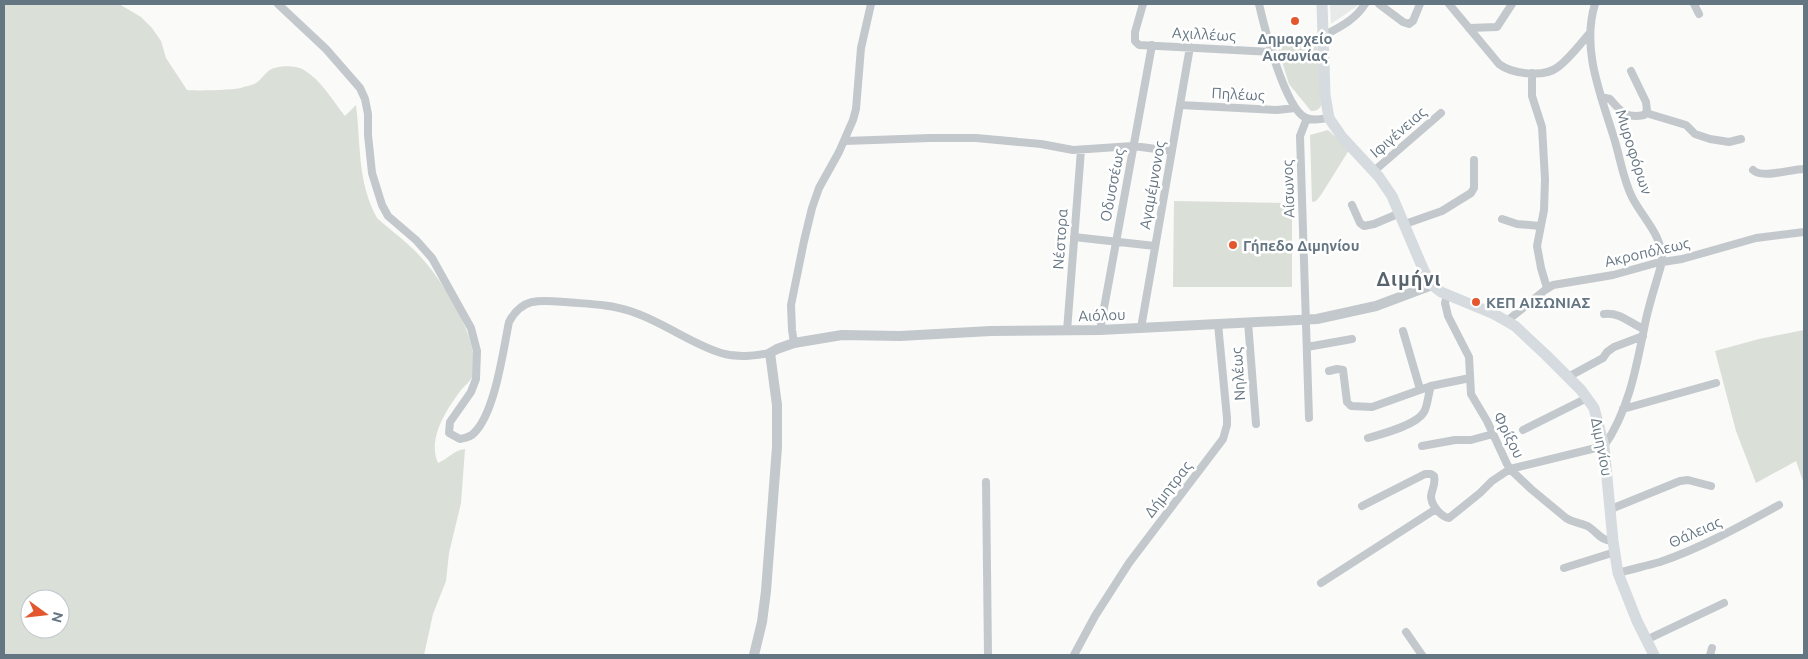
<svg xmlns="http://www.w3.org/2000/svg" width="1808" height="659" font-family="Ubuntu,sans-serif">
  <rect width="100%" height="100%" fill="#fafaf8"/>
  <path fill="#e8e9e9" d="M1330,4H1360L1331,24Z"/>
  <path fill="#dadfd7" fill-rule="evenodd" d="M4,4H119L141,17L152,28L161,41L166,58L187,90C195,91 233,90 241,88C245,86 251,86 256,83C261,80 265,73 270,70C278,65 296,65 304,70C322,81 332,100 345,116L356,105C361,145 357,181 377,218C389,229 402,238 414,250C439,274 482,339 473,375C471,381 465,385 461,390C447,409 427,438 438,463C448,459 454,450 465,449L461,503L449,553L446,581L433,614L424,655H4ZM30,599H60V629H30Z
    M1304,35H1317L1321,105C1320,110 1315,111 1311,111L1289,84L1277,46Z
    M1328,130L1349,150L1321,195L1316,201L1312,202L1310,135Z
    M1174,201L1292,203V287H1173Z
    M1804,330V484L1796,461L1756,483L1736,431L1715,351L1759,339Z"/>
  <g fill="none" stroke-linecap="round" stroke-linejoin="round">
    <path stroke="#c3c8cc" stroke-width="8" d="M278,4L326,49L360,88L365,99L368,114V135L372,173L382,205L388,216L416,240L432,258L471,328L477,351L476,379L471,392L450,422L449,433L460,439C465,438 471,437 474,433C495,413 503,351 509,322C522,297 541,300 565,302C587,304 609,304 630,311C662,321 689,343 721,353C738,358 753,356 770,353
      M1143,4L1135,32V41L1139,45L1273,52
      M1259,4C1264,26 1285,109 1306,118C1313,121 1322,119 1329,118
      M1379,4L1403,22L1409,24L1413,21L1420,4
      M1449,4L1499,64C1512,74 1544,78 1558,67C1570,58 1580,44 1590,33
      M1694,4L1699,14
      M1469,28L1497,27L1512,4
      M1323,36C1340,27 1355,20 1365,4
      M1532,73V96L1542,127L1545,179L1544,210L1537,246L1541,268L1547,288
      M1601,97L1610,99C1620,111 1626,119 1644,115L1647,111L1646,102L1631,71
      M1180,105L1277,110L1295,108
      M1646,113L1686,125L1695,134L1710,139L1729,142L1741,139
      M1307,118L1300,136L1309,418
      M845,141L930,138H976L1041,144L1073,150L1133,146L1172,151
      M1753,170C1762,179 1791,169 1804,169
      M1374,171L1441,113
      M1352,205L1360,223L1364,226L1374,224L1400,213
      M1502,219L1517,224L1540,226
      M1405,224L1442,211L1471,193L1474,188V160
      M1074,237L1155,246
      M1447,295L1445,303L1448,316L1469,357L1471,394L1487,421L1507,464L1510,469L1531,489L1566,518C1573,523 1583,523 1589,527C1598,533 1601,541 1613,541
      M1604,314C1621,312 1629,323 1644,329
      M1507,321L1545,290L1553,285L1613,275L1656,263L1682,259L1756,238L1804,232
      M1248,322L1256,424
      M1141,328L1190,47
      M1100,330L1152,45
      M1067,331L1081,150
      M1403,331L1420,389
      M794,343L792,330L791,305L804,241L812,208L819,188L839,152L853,120L856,109L861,48L871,4
      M1307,347L1352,339
      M1329,371L1337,369L1343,370L1347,402L1351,406L1372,407L1431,386L1470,378
      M1568,377L1603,358L1607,352L1614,347L1643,336
      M1623,409L1716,383
      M1523,430L1587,398
      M1368,438C1382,434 1417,425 1424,412C1428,405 1428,394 1431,386
      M1422,446L1455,440H1471L1493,434
      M986,482L988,655
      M1362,506L1425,474H1431L1434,476C1436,484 1432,489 1431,496C1431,505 1441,517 1449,518L1480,493L1492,481L1510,469L1604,446C1628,412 1636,369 1644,329C1648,306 1656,284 1662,262C1663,235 1643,219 1632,197C1623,179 1620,157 1614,138C1601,95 1581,49 1595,4
      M1611,509L1680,481L1688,480L1711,486
      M1564,568L1615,552
      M1618,573C1632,569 1646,566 1660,562C1701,548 1741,526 1779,505
      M1321,583L1436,509
      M1406,632L1422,655
      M1646,640L1724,603
      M1074,655L1095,616L1129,563L1223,439L1227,425V418L1218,324
      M1710,655L1712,648"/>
    <path stroke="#c3c8cc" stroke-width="10" d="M754,655L762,622L766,591L777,447V405L770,353L777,349L794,343L842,335L900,336L991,331L1100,330L1317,319L1376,306L1432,285"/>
    <path stroke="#d6dbdf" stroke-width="11" d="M1322,4L1325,95L1329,118L1342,137L1379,177L1392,196L1424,271L1432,285L1441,292L1494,314L1515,326L1546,355L1581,390L1594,408L1604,446L1613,541L1618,573L1637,621L1654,655"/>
  </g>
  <g fill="#e4572e" stroke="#fff" stroke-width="2">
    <circle cx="1295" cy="21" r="5"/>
    <circle cx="1233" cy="245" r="5"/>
    <circle cx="1476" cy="302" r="5"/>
  </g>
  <g text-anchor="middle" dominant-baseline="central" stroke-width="5" stroke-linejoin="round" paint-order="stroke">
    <g font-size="15" fill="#657683" stroke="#fff">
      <text transform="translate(1204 34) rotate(3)">Αχιλλέως</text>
      <text transform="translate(1238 94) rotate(3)">Πηλέως</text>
      <text transform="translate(1398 132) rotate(-41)">Ιφιγένειας</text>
      <text transform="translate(1634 152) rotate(72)">Μυροφόρων</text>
      <text transform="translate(1112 185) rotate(-79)">Οδυσσέως</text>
      <text transform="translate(1152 185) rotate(-80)">Αγαμέμνονος</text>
      <text transform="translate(1288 189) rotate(-92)">Αίσωνος</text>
      <text transform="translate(1060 239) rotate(-86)">Νέστορα</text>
      <text transform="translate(1647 252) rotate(-13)">Ακροπόλεως</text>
      <text transform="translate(1102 315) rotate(-2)">Αιόλου</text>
      <text transform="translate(1238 374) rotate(-94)">Νηλέως</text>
      <text transform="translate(1509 435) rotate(63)">Φρίξου</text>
      <text transform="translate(1602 447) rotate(79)">Διμηνίου</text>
      <text transform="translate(1168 489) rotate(-52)">Δήμητρας</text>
      <text transform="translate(1695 532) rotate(-24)">Θάλειας</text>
    </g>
    <g font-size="15" font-weight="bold" fill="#657683" stroke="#fff" text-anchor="start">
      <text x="1295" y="38" text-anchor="middle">Δημαρχείο<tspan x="1295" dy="17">Αισωνίας</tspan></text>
      <text x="1243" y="245">Γήπεδο Διμηνίου</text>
      <text x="1486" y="302">ΚΕΠ ΑΙΣΩΝΙΑΣ</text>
    </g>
    <g font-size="20" font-weight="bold" letter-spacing="1" fill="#57646e" stroke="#fff">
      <text x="1409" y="278">Διμήνι</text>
    </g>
  </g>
  <rect width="1808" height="659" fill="none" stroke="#657683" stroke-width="10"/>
  <g transform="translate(45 614) rotate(105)"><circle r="24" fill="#ffffff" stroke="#c1c8cd"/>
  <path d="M0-4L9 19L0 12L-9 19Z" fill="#e4572e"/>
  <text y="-8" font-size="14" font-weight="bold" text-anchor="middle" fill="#657683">N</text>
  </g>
</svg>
